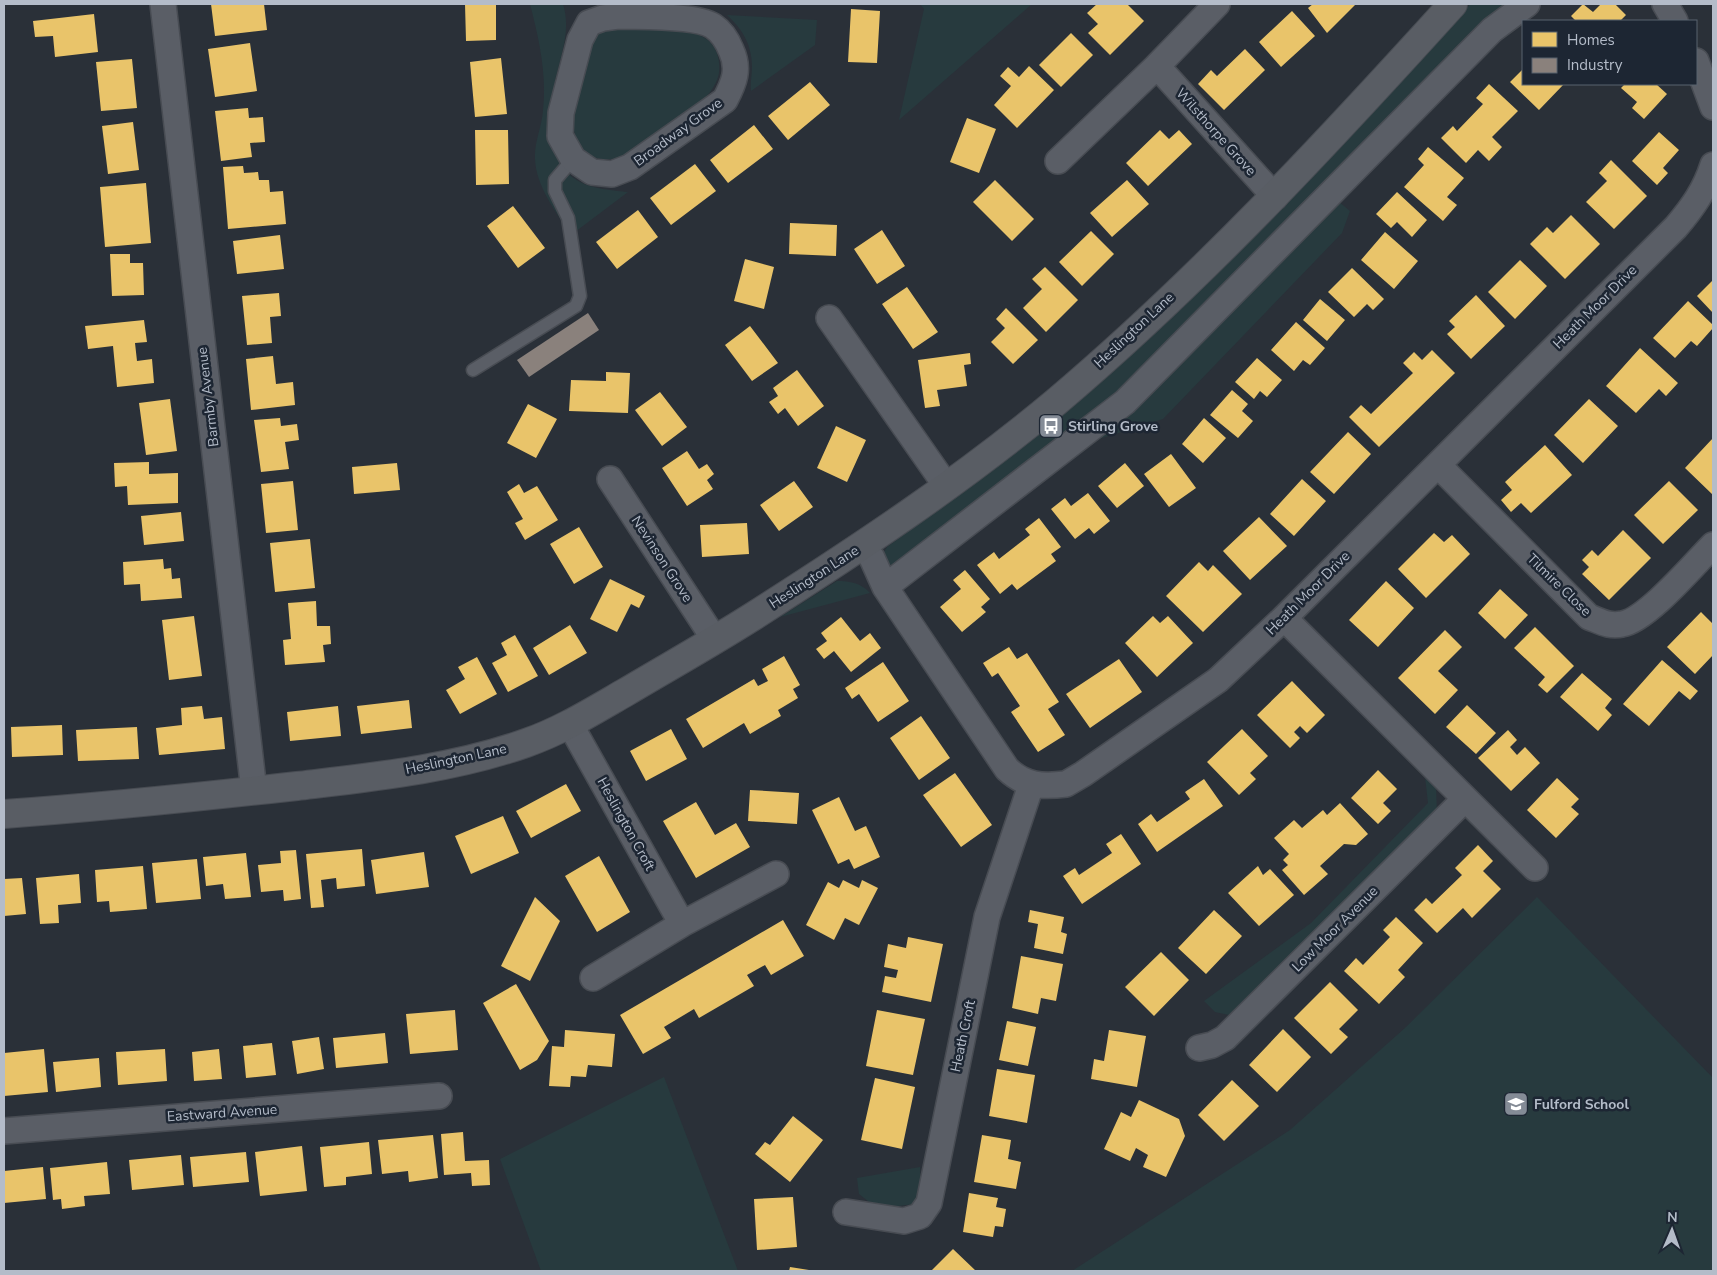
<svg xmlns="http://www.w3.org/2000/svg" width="1717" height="1275" font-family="'Nunito Sans',sans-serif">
  <rect width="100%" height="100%" fill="#2a3038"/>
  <path fill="#273a3e" d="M530,4H563C572,33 559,58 554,87C549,115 546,157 572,177C588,189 610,190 628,192L571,235C557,213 536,187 535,159C534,142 542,127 543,110C547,74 539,39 530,4Z
    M920,4H1032L899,120L924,9Z
    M1470,4H1510L1129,388L895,566L885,563L884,552L887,547L997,466L1052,421L1327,158L1451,27Z
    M727,15L817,20L815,45L751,91C750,83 752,75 752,67C752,45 743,30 727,15Z
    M613,27C640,28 687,23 709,41C719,50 722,68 717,80C708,102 684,115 665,128C651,139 638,152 621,157C585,168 568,138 574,106C577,84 586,62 592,41L599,34Z
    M1339,202L1350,211L1342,233L1163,419L1099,439L1159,385Z
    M837,581C850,581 861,583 870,593L780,617Z
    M1425,777L1436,787L1437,814L1250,999L1229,1015L1215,1012L1204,1001L1311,923L1428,803Z
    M1537,897L1713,1078V1271H1072L1290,1130L1405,1028Z
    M664,1077L738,1271H541L500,1159Z
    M920,1167L921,1192L915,1204L898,1206L873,1205L859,1194L857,1178Z"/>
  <path fill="#e9c46a" d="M211,4H264L267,30L215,36Z
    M465,4H496V40L466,41Z
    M1097,4H1127L1144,21L1110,55L1088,33L1098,24L1087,13Z
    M1313,4H1356L1327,33L1308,8Z
    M1583,4L1593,12L1601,4H1615L1626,15L1620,21H1576L1571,16Z
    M851,9L880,11L877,63L848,62Z
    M1292,11L1315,36L1281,67L1259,42Z
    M94,14L98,52L55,57L53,36L35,37L33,21Z
    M1071,33L1093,55L1061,87L1039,65Z
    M250,43L257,91L215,97L208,49Z
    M1245,49L1265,70L1224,110L1198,84L1211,70L1217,76Z
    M501,58L507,114L475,117L470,62Z
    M132,59L137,108L101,111L96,62Z
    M1029,66L1054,90L1017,128L994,105L1011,86L1000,76L1008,67L1019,77Z
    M1523,69V84H1564L1539,110L1510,82Z
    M810,82L830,105L788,140L768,116Z
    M1489,84L1518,111L1492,137L1502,147L1489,161L1478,150L1466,163L1441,138L1453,126L1457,131L1483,104L1476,98Z
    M1625,84H1656L1667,94L1644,119L1632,108L1637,102L1621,88Z
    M248,108L249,118L263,117L265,142L250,143L252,157L221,161L215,111Z
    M967,118L996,129L979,173L950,162Z
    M133,122L139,170L108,174L102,126Z
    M754,125L773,149L728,183L710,160Z
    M475,130H508L509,184L476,185Z
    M1160,130L1169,139L1179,130L1192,144L1148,186L1126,163Z
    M1659,132L1679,150L1663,168L1668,173L1657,185L1632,161Z
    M1428,147L1464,178L1447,197L1457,205L1443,221L1404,187L1424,165L1418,159Z
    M1611,160L1647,196L1614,229L1586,202L1607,181L1599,173Z
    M695,164L716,191L671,225L650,198Z
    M243,166L244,173L258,172L259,180H269L270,192L283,191L286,224L228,229L223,167Z
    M995,180L1034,219L1012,241L973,202Z
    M1127,180L1149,204L1112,237L1090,213Z
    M146,183L151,243L105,247L100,187Z
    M1397,192L1427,220L1412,237L1397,222L1391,228L1376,214Z
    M513,206L545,248L518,268L487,226Z
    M638,210L658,237L617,269L596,242Z
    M1571,215L1600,244L1565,279L1530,244L1547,227L1553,233Z
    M790,223L837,225L836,256L789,254Z
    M882,230L905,266L877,284L854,249Z
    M1091,231L1114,254L1082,286L1059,262Z
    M1385,232L1418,261L1394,289L1361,260Z
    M280,235L284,269L237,274L233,241Z
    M110,254H130V263H143L144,295L112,296Z
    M745,259L774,267L764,309L734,301Z
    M1520,260L1547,286L1515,319L1488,292Z
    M1045,267L1078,300L1046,332L1023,308L1042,289L1032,279Z
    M1352,268L1384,299L1373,310L1367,304L1354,317L1328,292Z
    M1713,280V313L1697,296Z
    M907,287L938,332L913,349L882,304Z
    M279,293L281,316L270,317L272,343L247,345L242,296Z
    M1476,295L1505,326L1471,359L1447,334L1455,327L1449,321Z
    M1320,299L1345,320L1327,341L1303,320Z
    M1688,301L1713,325V328L1697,346L1691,341L1675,358L1653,338Z
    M1006,308L1038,340L1013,364L991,342L1005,328L996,319Z
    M144,320L147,342L135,343L137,361L152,359L154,383L117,387L113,346L88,349L85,326Z
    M1296,322L1325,348L1310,365L1303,360L1294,371L1271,350Z
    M750,326L778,363L752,381L725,345Z
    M1640,348L1678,383L1666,396L1659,389L1636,413L1606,386Z
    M1432,350L1455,373L1379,447L1349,417L1361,405L1371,414L1413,373L1403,363L1414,352L1422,360Z
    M970,353L971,364L964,365L967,386L937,390L940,406L925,408L918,360Z
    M273,356L276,384L293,382L295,405L251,410L246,359Z
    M1257,358L1282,380L1267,397L1260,391L1254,399L1235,382Z
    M797,370L824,406L798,426L785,408L778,414L769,402L778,396L773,388Z
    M606,372L630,373L628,413L569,411L571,380L606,381Z
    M1232,390L1248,404L1242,411L1253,421L1238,438L1210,415Z
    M660,392L687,427L662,446L635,410Z
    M170,399L177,451L146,455L139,403Z
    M1589,399L1618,426L1583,463L1554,435Z
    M528,404L557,419L536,458L507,443Z
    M280,418L281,426L297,424L299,440L285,442L289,469L261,472L254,420Z
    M1204,418L1226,438L1203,463L1182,444Z
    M836,426L866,440L847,482L817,468Z
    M1348,432L1371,454L1334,494L1310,472Z
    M1713,438V495L1685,468Z
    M1545,445L1572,475L1531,513L1521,503L1511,512L1501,500L1512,490L1505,482Z
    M687,451L699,469L707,464L714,474L707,480L713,489L687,506L662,468Z
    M1171,454L1196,488L1169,507L1144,474Z
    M149,462V474L178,473V503L128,505L127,486L115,487L114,463Z
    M397,463L400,490L354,494L352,467Z
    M1125,463L1144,486L1117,508L1098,486Z
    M1302,479L1326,501L1294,536L1270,514Z
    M293,481L298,530L266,533L261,484Z
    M794,481L813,507L779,531L760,505Z
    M1669,481L1698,510L1663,544L1634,515Z
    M519,484L524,493L537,486L558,520L525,540L515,523L523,519L507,492Z
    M1088,493L1110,521L1094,534L1089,528L1075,539L1051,509L1065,498L1071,506Z
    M181,512L184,541L144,545L141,516Z
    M1259,517L1287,546L1250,580L1223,551Z
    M1039,518L1061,547L1051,554L1056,561L1017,590L1012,584L1000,594L977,565L994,552L999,559L1030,535L1025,529Z
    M747,523L749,554L702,557L700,525Z
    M579,527L603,567L574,584L550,544Z
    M1623,530L1651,558L1609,600L1582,574L1589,567L1582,560L1592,550L1598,556Z
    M1434,533L1444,542L1452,535L1470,554L1426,598L1398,569Z
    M310,539L315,588L275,592L270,543Z
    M163,559L164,569L171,568L172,579L180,578L182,598L141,601L140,584L124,585L123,562Z
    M1199,562L1208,571L1213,565L1242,594L1203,632L1166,596Z
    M965,570L990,599L981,607L986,612L962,632L940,607L961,589L953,580Z
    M610,579L645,596L639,608L631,604L617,632L590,619Z
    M1386,581L1414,608L1378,647L1349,620Z
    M1500,589L1528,615L1505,639L1478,613Z
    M316,601L317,626H330L331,644L323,645L325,662L285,665L283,640L291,639L288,603Z
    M1701,612L1713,624V655L1695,674L1667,647Z
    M194,616L202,676L169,680L162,620Z
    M1153,616L1160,623L1168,616L1193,643L1157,677L1125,643Z
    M841,617L860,641L870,633L881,648L851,672L834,651L824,659L816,649L827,641L821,633Z
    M570,625L587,653L549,675L533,648Z
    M1535,627L1574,666L1547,693L1538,685L1545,677L1514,648Z
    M1445,630L1462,647L1438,671L1458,690L1435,714L1398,678Z
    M515,635L538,676L508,692L492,663L507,655L501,643Z
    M1009,647L1017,659L1027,653L1059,702L1048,709L1065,735L1038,752L1011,712L1020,706L998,673L992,677L983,663Z
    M784,656L800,685L793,689L798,698L778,710L781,716L750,734L744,723L703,748L686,719L754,679L758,686L768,681L762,669Z
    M477,657L497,694L460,714L446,690L465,679L458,667Z
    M1119,659L1142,692L1090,728L1066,694Z
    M1662,660L1698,691L1690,700L1679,691L1649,726L1623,704Z
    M883,662L909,701L878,722L859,694L852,699L845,688Z
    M1582,673L1612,699L1605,708L1612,715L1598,731L1560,697Z
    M1292,681L1325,715L1307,733L1300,726L1294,732L1300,738L1290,748L1257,715Z
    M409,700L412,728L361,734L357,706Z
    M1467,705L1496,733L1476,754L1446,727Z
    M202,706L204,719L222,717L225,749L159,755L156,728L182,725L181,708Z
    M338,706L341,736L290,741L287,712Z
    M921,716L950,758L919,780L890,738Z
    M62,725L63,755L12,757L11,727Z
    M137,727L139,759L78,761L76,730Z
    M671,729L687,759L646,781L630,751Z
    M1242,729L1268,756L1250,773L1256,779L1239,795L1207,762Z
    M1508,730L1517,740L1510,747L1517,755L1525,747L1540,763L1511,791L1478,758Z
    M1378,770L1397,789L1383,803L1391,811L1378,824L1351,798Z
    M955,773L992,825L961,847L923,795Z
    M1557,778L1579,799L1571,807L1579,814L1556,838L1527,810Z
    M1204,779L1223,806L1157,852L1138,824L1151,814L1157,822L1190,799L1185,792Z
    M566,784L581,811L531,838L516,811Z
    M750,790L799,793L797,824L748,821Z
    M839,797L855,831L866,826L880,857L854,869L849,859L838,864L812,810Z
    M696,802L715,835L736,823L750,847L696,878L663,821Z
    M1340,803L1368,834L1356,845L1344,844L1320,866L1328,874L1304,895L1282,870L1288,865L1283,860L1289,854L1274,838L1294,820L1302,828L1323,810L1327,815Z
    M503,816L519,853L471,874L455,836Z
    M1121,834L1141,864L1082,904L1063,876L1075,868L1079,875L1112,853L1106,844Z
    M1478,845L1493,861L1483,871L1501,889L1472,918L1463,908L1437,933L1414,910L1426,898L1432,904L1462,875L1455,868Z
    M362,849L365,886L337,889L336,878L321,880L324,907L311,908L306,854Z
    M296,850L301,899L284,901L283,890L261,892L258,865L281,863L280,851Z
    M424,852L429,887L376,894L371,860Z
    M246,853L251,897L225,899L223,884L206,886L203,857Z
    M599,856L630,912L597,932L565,876Z
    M197,859L201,899L156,903L152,863Z
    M143,866L147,909L110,912L109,901L97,902L95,870Z
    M1258,866L1263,875L1270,869L1294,895L1259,926L1228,893Z
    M79,874L81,903L58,905L59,923L40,924L36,878Z
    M22,878L26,914L4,916V879Z
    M843,880L859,888L862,880L878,888L859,925L845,918L834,940L806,925L828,882L839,888Z
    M535,897L560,921L530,981L501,966Z
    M1030,910L1064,917L1061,932L1067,934L1063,954L1034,948L1038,924L1028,922Z
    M1214,910L1242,936L1206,974L1178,948Z
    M1396,917L1423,943L1398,970L1405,977L1379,1004L1344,971L1356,958L1363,965L1390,937L1383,930Z
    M783,920L804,956L771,975L765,965L747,975L754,986L699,1018L694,1009L664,1027L671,1038L643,1054L620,1015Z
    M908,937L943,944L931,1002L882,992L885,976L896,978L898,970L884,967L888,944L906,948Z
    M1161,952L1189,980L1154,1016L1125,987Z
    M1021,956L1063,964L1056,1001L1041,998L1038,1014L1012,1008Z
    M1330,982L1358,1010L1339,1029L1348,1037L1331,1054L1294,1018Z
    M516,984L549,1041L537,1060L520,1070L483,1003Z
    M455,1010L458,1050L410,1054L406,1014Z
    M877,1010L925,1019L913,1075L866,1066Z
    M1007,1021L1036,1027L1028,1066L999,1060Z
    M1283,1029L1311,1057L1277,1092L1249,1065Z
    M565,1030L615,1034L612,1067L588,1065L586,1077L571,1076L570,1087L549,1086L552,1046L564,1047Z
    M1109,1030L1146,1036L1137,1087L1091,1079L1094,1059L1104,1061Z
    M385,1033L388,1063L336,1068L333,1038Z
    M319,1037L324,1069L297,1074L292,1041Z
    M272,1043L276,1075L246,1078L243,1046Z
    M44,1049L48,1092L4,1096V1053Z
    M165,1049L167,1081L118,1085L116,1052Z
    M219,1049L222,1079L194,1081L192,1052Z
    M99,1058L101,1087L56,1092L53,1062Z
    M997,1069L1035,1075L1027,1123L989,1116Z
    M875,1078L915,1087L902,1149L861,1140Z
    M1232,1080L1259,1106L1224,1141L1198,1115Z
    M1139,1100L1179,1119L1185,1136L1166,1177L1143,1167L1148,1155L1136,1148L1130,1161L1104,1149L1121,1112L1131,1117Z
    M793,1116L823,1140L790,1182L755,1154L765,1142L770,1145Z
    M463,1132L465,1161L489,1160L490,1185L472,1186L471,1173L444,1175L441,1134Z
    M433,1135L438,1178L409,1182L408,1171L382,1174L378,1140Z
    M982,1135L1011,1140L1008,1159L1021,1162L1016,1189L974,1182Z
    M369,1142L372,1174L346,1177V1185L324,1187L320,1147Z
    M302,1146L307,1191L260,1196L255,1152Z
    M246,1152L249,1182L193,1187L190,1157Z
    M181,1155L184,1185L132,1190L129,1160Z
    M107,1162L110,1194L84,1196L85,1206L62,1209L61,1199L53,1200L50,1168Z
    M43,1167L46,1199L4,1203V1171Z
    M969,1193L998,1198L996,1207L1006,1209L1003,1227L995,1226L993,1237L963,1232Z
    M793,1197L797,1247L757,1250L754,1199Z
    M953,1249L976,1271H931Z
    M790,1267L809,1270V1271H789Z"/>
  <path fill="#8a817c" d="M588,313L599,330L529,377L517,360Z"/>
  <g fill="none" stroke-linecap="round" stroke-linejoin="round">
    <defs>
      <path id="lane" d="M473,370L576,306L580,296L568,218L555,191V180L573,159"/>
      <path id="street" d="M163,4L254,791
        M1665,4L1675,21
        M618,16C640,17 695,15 713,26C722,32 727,40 731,50C740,69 734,83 725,100L630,167L612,174L592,172L573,159L560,136L561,113L580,40L589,23L603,18Z
        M1696,61L1713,107
        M1157,66L1275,197
        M1058,161L1157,66L1217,4
        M829,318L947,487
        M1438,465L1589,617C1600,621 1609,627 1622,624C1647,620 1694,564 1713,545
        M610,479L715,640
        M863,546L872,558L885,587L1007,769C1025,786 1042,787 1066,784L1083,774L1218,680L1284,618L1676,227C1693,207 1705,190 1713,165
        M885,587L1125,402L1492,30L1527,4
        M1284,618L1535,868
        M570,724L682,924
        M593,978L682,924L776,874
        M1199,1048L1212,1045L1225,1038L1465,799
        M4,1131L439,1096
        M846,1212L904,1221L920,1216L929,1203L987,917L1031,785"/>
      <path id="secondary" d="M4,814C102,807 199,797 297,786C373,777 453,769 526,743C561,731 593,711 626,692C668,667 711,643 752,617C857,550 960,482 1056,402C1199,281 1327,143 1453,4"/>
    </defs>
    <use href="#lane" stroke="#484c53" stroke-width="15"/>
    <use href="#street" stroke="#484c53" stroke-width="28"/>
    <use href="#secondary" stroke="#484c53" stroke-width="30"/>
    <use href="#lane" stroke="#5a5e66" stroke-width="12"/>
    <use href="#street" stroke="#5a5e66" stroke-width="25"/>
    <use href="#secondary" stroke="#595d64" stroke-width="28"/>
  </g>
  <defs>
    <symbol id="bus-square" viewBox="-11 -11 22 22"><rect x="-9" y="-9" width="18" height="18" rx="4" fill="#848b96" stroke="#1d2633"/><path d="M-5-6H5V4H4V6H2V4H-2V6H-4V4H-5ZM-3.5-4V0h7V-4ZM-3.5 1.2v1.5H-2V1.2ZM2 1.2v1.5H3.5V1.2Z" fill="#fff"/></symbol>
    <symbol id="school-square" viewBox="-11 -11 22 22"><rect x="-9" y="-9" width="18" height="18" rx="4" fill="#848b96" stroke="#1d2633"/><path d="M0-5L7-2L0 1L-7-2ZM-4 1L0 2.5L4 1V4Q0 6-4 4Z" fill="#fff"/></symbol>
  </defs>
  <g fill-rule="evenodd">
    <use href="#bus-square" x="1037" y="412" width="28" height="28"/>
    <use href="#school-square" x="1502" y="1090" width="28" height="28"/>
  </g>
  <g text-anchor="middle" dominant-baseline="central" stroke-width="5" stroke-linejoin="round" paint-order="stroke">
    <g font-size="14" fill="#b4bcc9" stroke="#1d2633">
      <text transform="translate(678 132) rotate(-36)">Broadway Grove</text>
      <text transform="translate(1216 132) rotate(48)">Wilsthorpe Grove</text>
      <text transform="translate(1595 307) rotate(-45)">Heath Moor Drive</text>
      <text transform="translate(1134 330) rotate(-43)">Heslington Lane</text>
      <text transform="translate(208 397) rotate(-97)">Barmby Avenue</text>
      <text transform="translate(662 559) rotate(57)">Nevinson Grove</text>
      <text transform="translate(814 577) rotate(-33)">Heslington Lane</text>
      <text transform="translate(1559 585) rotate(44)">Tilmire Close</text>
      <text transform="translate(1308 593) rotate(-45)">Heath Moor Drive</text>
      <text transform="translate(456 759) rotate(-12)">Heslington Lane</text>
      <text transform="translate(626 824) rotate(61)">Heslington Croft</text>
      <text transform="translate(1335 929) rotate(-45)">Low Moor Avenue</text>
      <text transform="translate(963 1036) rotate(-78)">Heath Croft</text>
      <text transform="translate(222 1113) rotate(-4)">Eastward Avenue</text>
    </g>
    <g font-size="14" font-weight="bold" fill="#b4bcc9" stroke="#1d2633" text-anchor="start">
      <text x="1068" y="426">Stirling Grove</text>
      <text x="1534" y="1104">Fulford School</text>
    </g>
  </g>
  <rect width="1717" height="1275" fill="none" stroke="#b4bcc9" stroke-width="10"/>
  <rect x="1522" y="20" width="175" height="65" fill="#1d2633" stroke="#59626f"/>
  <rect x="1532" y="32" width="25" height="15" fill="#e9c46a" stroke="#59626f"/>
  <text x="1567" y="45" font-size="15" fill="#b4bcc9">Homes</text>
  <rect x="1532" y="58" width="25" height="15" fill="#8a817c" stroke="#59626f"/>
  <text x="1567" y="70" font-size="15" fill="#b4bcc9">Industry</text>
  <g transform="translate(1672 1230) rotate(2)" stroke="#1d2633" stroke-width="4" paint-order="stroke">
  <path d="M0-4L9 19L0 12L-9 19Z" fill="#b4bcc9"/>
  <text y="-8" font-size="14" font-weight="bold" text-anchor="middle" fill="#b4bcc9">N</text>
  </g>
</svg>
